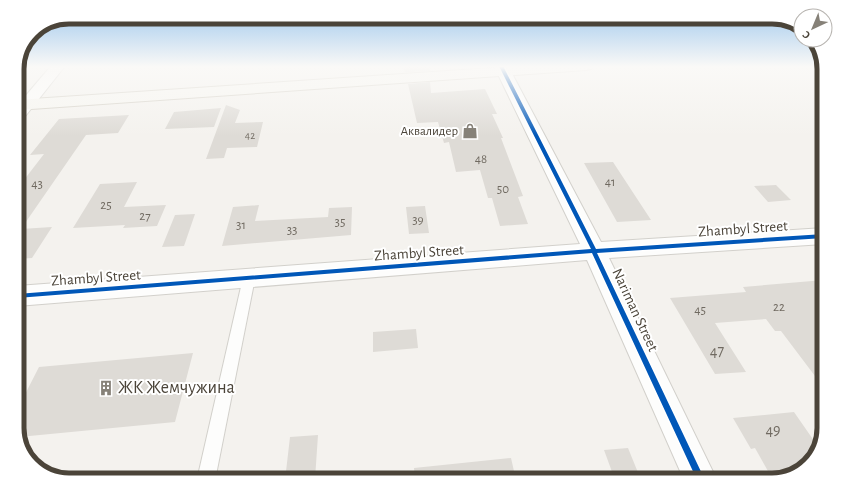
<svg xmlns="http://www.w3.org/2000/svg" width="841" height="497" font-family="'Alegreya Sans',sans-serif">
  <rect width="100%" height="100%" fill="#f4f2ee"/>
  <path fill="#dedbd6" d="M403,66H430V71L405,72Z
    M430,82L431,93L485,89L497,114H492L503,138H501L523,196L518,197L528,224L500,226L492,198H488L480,170L456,172L449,142L444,143L438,122L417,123L408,84Z
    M226,105L240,110L235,123L263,122L257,147L227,148L224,158L206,159Z
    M221,108L214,127L165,129L174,112Z
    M129,115L118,133L86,135L21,229L52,227L32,258L17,259V189L44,154L30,155L59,119Z
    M613,162L651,220L617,222L584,163Z
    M137,182L124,207L166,205L157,226L123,228L125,225L73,228L100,184Z
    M776,185L791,200L768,202L754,186Z
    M259,205L255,221L328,217L329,208L352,207L351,235L222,246L233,207Z
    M425,206L429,233L409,234L406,207Z
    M195,214L184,246L162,247L175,215Z
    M824,280V388L781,331H775L766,319L715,323L746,372L715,374L670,298L746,292L743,287Z
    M416,329L418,348L373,352V332Z
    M193,353L175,422L19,437L17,410L39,367Z
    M794,412L819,448L817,454L798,473L773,480L755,448L751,449L733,418Z
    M318,435L315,479L285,480L290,437Z
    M628,448L641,480H615L604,450Z
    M511,458L516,480H415L414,468Z"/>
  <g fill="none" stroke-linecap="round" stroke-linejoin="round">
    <defs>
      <path id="service" d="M249,273L253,275L255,278L215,480H197L243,278L245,275Z"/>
      <path id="minor" d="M51,66H65L23,119L17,121V106Z
        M494,66H508L601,242L824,228V244L609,258L717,480H684L587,260L17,306V286L580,244Z"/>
      <path id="secondary" d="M523,66H593L591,69L586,70L17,110V100Z"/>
    </defs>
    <use href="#service" stroke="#d2d0cb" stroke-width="2"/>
    <use href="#minor" stroke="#d2d0cb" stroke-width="2"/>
    <use href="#secondary" stroke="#d3cfc5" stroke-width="2"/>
    <use href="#service" fill="#fdfdfc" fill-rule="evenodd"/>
    <use href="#minor" fill="#fdfdfc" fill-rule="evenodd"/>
    <use href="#secondary" fill="#f7f6f1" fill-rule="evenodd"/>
    <defs>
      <path id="cycleway" d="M499,66H503L596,249L824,234V238L597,253L705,480H697L592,253L17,298V294L591,249Z"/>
    </defs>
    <use href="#cycleway" stroke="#fff" stroke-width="3"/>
    <use href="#cycleway" fill="#0057b8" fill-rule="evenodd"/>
  </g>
  <linearGradient id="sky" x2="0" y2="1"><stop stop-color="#98c4ec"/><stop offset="0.49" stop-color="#faf9f7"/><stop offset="1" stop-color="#faf9f7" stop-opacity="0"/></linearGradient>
  <rect width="841" height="136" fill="url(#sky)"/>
  <defs>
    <symbol id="shop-bare" viewBox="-9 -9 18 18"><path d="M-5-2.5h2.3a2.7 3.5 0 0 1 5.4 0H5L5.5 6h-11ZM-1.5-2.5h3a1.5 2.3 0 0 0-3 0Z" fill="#868178" stroke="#fff" stroke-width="2.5" paint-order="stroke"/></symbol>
    <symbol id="building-bare" viewBox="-9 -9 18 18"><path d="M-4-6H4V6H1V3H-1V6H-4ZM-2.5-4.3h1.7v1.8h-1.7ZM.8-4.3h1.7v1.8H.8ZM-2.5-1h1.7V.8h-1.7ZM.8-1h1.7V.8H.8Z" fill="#868178" stroke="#fff" stroke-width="2.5" paint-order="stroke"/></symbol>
  </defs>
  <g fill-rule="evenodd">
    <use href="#shop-bare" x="459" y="120" width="22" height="22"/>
    <use href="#building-bare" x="95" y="377" width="22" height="22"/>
  </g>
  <g text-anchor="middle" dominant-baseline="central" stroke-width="4" stroke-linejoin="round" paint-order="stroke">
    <g font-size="11" fill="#706a61">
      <text x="250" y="135">42</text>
    </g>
    <g font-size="13" fill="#4b4439" stroke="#fff" text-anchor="end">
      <text x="458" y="131">Аквалидер</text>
    </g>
    <g font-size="13" fill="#706a61">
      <text x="481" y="159">48</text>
      <text x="610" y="182">41</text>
      <text x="37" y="184">43</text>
      <text x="503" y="189">50</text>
      <text x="106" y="205">25</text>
      <text x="145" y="216">27</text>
      <text x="418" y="220">39</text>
      <text x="340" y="222">35</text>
      <text x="241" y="225">31</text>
      <text x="292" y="230">33</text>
      <text x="779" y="307">22</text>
      <text x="700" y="310">45</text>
    </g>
    <g font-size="15" fill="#4b4439" stroke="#fff">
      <text transform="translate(743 229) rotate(-4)">Zhambyl Street</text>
      <text transform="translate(419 253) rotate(-4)">Zhambyl Street</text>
      <text transform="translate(96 278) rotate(-4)">Zhambyl Street</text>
      <text transform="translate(635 310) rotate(65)">Nariman Street</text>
    </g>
    <g font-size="16" fill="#706a61">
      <text x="717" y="351">47</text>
      <text x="773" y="430">49</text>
    </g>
    <g font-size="18" fill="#4b4439" stroke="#fff" text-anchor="start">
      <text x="118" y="388">ЖК Жемчужина</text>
    </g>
  </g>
  <path d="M0 0H841V497H0ZM69 24H772A45 45 0 0 1 817 69V428A45 45 0 0 1 772 473H69A45 45 0 0 1 24 428V69A45 45 0 0 1 69 24Z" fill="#fff" fill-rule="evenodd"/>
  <path fill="none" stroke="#4b4439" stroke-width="5" d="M69 24H772A45 45 0 0 1 817 69V428A45 45 0 0 1 772 473H69A45 45 0 0 1 24 428V69A45 45 0 0 1 69 24Z"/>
  <g transform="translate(813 28) rotate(224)"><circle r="19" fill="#ffffff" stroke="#b7b4b0"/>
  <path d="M0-3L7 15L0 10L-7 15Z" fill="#868178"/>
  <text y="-6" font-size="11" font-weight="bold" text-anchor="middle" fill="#4b4439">С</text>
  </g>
</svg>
